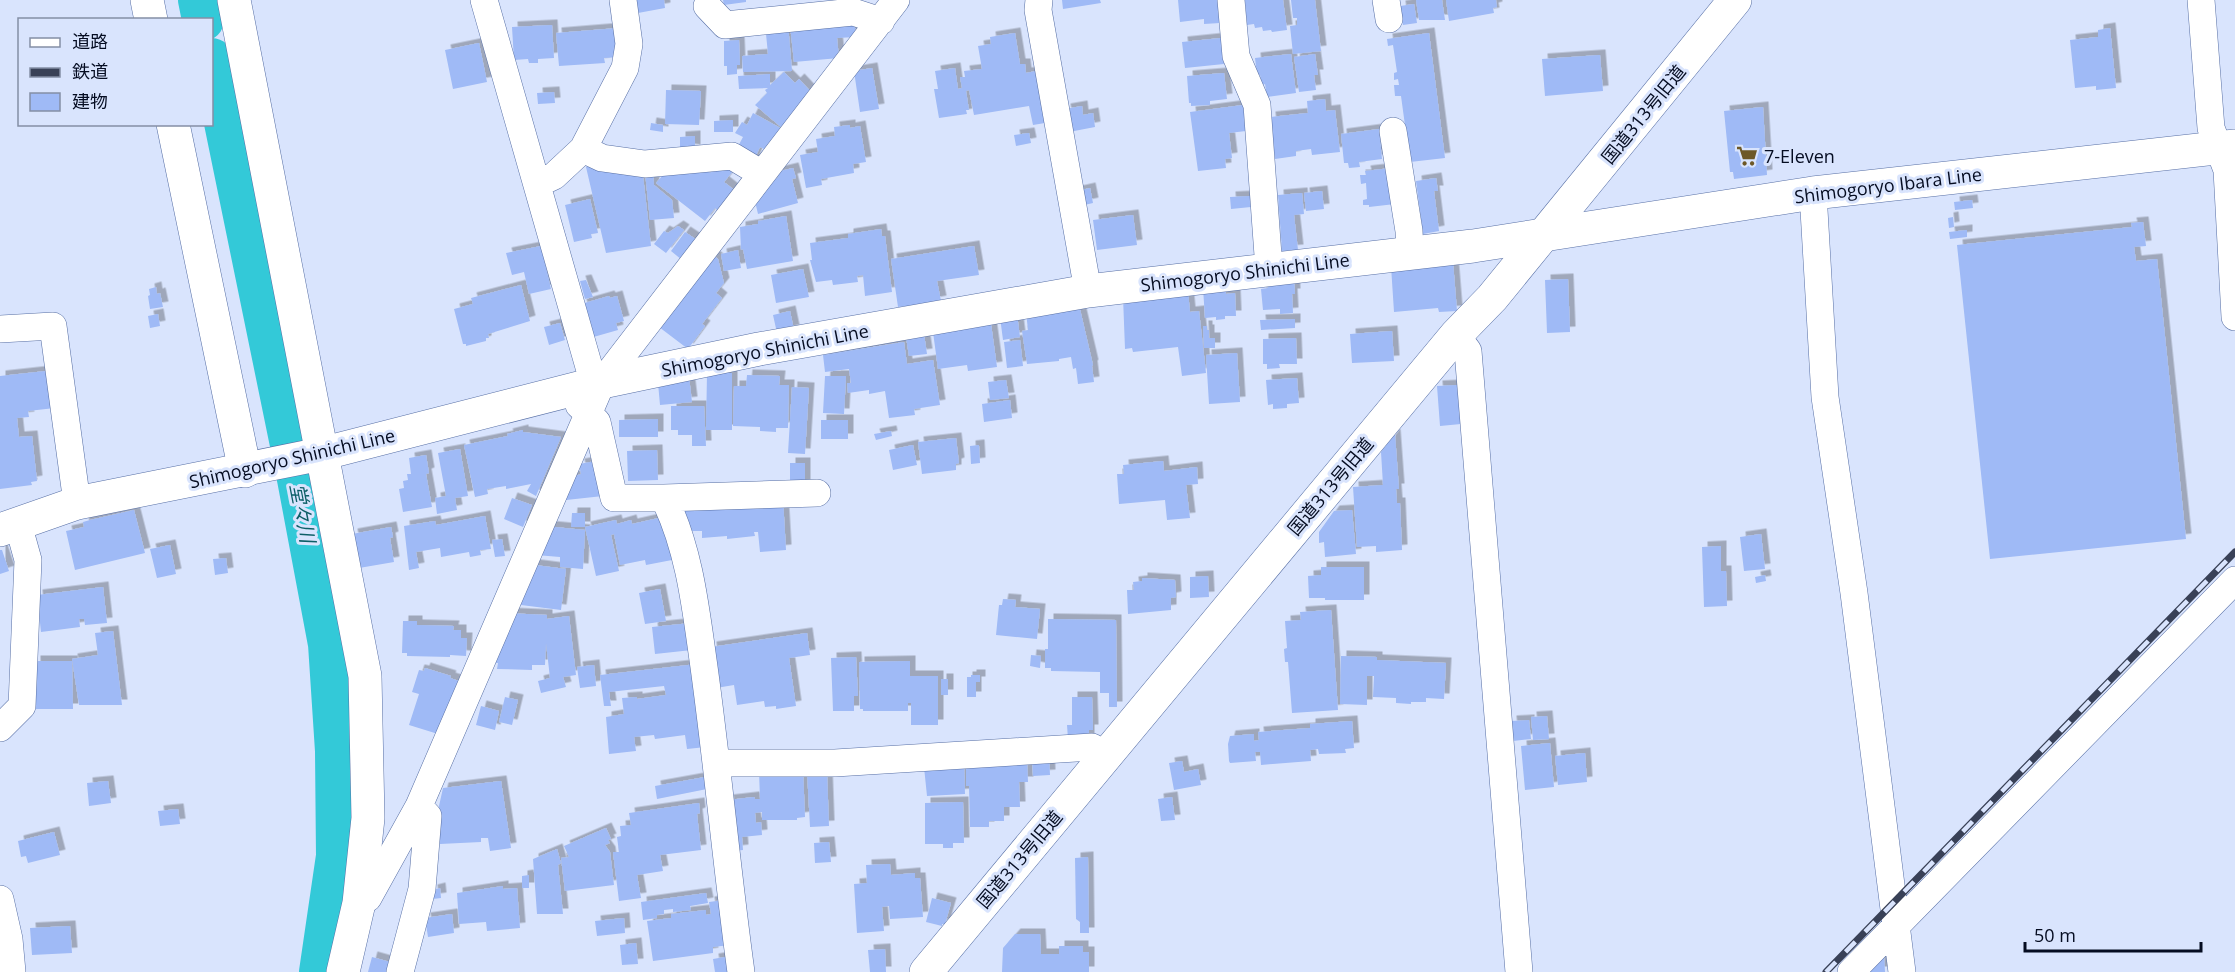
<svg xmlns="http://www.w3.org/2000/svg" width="2235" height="972" font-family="'Open Sans','Noto Sans JP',sans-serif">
  <defs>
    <filter id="shadow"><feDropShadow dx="5.5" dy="-5.5" stdDeviation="0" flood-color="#0004"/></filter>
  </defs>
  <rect width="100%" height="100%" fill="#d9e4fd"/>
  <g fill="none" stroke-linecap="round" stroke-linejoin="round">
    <path stroke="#33c9d8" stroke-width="42" d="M199,0L203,20
      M212,59L298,479L329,644L336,751L337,856L320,972"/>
  </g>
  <path fill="#9fbaf6" filter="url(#shadow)" d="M636,0H664L665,8L638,13Z
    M723,0H746V2L724,5Z
    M1062,0H1100L1101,3L1063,9Z
    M1178,0H1219L1220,23L1204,24V19L1180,22Z
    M1245,0H1283L1287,30L1272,32L1271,30L1263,31L1262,27L1255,28L1254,24L1247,25Z
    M1291,0H1315L1321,51L1293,54L1290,26L1297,25V18H1293Z
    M1416,0H1442L1445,20H1419Z
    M1446,0H1496L1497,7L1493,8L1494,13L1449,21Z
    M1414,4L1417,23L1403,25L1400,6Z
    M854,18L856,37L837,38L839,58L794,62L790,25Z
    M788,24L792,71L743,72L742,56L768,54L766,34Z
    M552,25L554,58L538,59V63H529L528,59L514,60L512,27Z
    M618,28L620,57L604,58L605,63L559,66L556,33Z
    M2110,28L2116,88L2096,90V86L2075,88L2070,40L2098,37V30Z
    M1015,33L1020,64H1025L1026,73L1036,71L1051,122L1033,125L1029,106L974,115L969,90L966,91L969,110H966L967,114L939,118L934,89H938L935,71L955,68L958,89L962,88L960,77H965L964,71L982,69L978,46L991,44L990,37Z
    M1429,33L1445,158L1410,162L1401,96H1395L1394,85H1399L1398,79L1394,80V73L1397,72L1393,45L1388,46L1387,39Z
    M1221,38L1224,64L1185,68L1182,42Z
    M739,40L740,65H737V74L727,75V66H724V41Z
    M479,43L487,82L453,89L445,50Z
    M1291,54L1296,93L1267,97L1265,84L1262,85L1260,75H1257L1255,58Z
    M1315,54L1318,75H1314L1316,90L1299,92L1294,57Z
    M1600,55L1603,91L1545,96L1542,59Z
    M872,68L879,109L860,112L854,71Z
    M784,72L795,83L799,79L813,94L781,127L755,105L767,93L765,90L768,88L739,89L738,76L770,74V85Z
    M1224,73L1227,99L1210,101V105L1191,106V103H1189L1187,76Z
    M666,90L701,91L699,125L665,124Z
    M554,92L555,103L538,104L537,93Z
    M1325,99L1326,111L1335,110L1340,152L1312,155L1311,149L1296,151V156L1275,159L1270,117L1308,113L1307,101Z
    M1243,105L1246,131L1229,133L1232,158L1225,159L1226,168L1198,171L1190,112Z
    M1082,106L1083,115L1093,113L1095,127L1069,132L1065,109Z
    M1763,107L1767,175L1734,179L1733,172H1730L1724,111Z
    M753,113L782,129L770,152L760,147L753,162L735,152L743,137L735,133L742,122L747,125Z
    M733,120V132H714V121Z
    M651,123L663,125V132L650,130Z
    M850,125V128L860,126L866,162L853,164L854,173L821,179L822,185L806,188L800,155L818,152L816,139L835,136L834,127Z
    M1379,129L1382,159L1359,162L1360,167L1349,168L1348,163H1344L1341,134Z
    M1029,133L1031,143L1016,146L1014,135Z
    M695,136V150L680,148V137Z
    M720,161L733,171L724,182L733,189L717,210L715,208L705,221L656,183L670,167H700L710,173Z
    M598,163L642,167L651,246L606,253L586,167Z
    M793,168L796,178L792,179L798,203L758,214L754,197L765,181L778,178L776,172Z
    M1391,168L1395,204L1369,207V205H1363V200L1367,199L1366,183L1361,184L1360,175H1366L1365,171Z
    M645,172H653L654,185L672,200L674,218L650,220Z
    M1436,178L1438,191H1434L1439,231L1423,234L1416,181Z
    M1090,188L1093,203L1080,206L1077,191Z
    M1322,191L1324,209L1306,211L1304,193Z
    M1302,193L1304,214L1294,215L1298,250L1282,251L1278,195Z
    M1250,196L1251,207L1231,209L1230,197Z
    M590,199L598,233L591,234L592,238L574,242L565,205Z
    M1972,200L1973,208L1955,210L1954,202Z
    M1133,215L1137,245L1097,250L1093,220Z
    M786,216L793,261L747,269L743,249L741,250L740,227L758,224V221Z
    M1953,217L1954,227L1949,228L1948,218Z
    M2143,222L2146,246L2134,247L2136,261L2157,259L2186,539L1990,559L1957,245L2132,227L2131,223Z
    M678,226L684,230L666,253L654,244L664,231L668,233Z
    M881,229L882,236H885L892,292L865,296L863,275L857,276L858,282L833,285L832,280L816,282L810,260H812L810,243L848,238V234Z
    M1967,230V237L1950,239L1949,232Z
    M685,232L697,240L682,260L671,251Z
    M541,246L551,289L529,294L524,272L512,275L506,253Z
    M974,246L979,275L937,281L941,301L906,308L905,306L898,307L891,259Z
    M738,250L741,268L724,271L721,254Z
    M714,256L718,259L724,283L716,293L722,298L702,324L705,326L688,349L659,327Z
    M1453,262L1457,311L1439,312L1438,308L1394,312L1391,266Z
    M803,269L809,297L776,303L771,275Z
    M1294,279L1295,294H1292L1293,313L1280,314V309L1263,310L1261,289L1268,288L1267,285Z
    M1568,279L1570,332L1547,333L1545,280Z
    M586,280L593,297L585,299L580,281Z
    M521,285L530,321L488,334L489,338H486V341L466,346V344H463L454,309L473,304L471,298Z
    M1225,286L1226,294L1235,293L1236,316H1225V319L1216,320V317L1205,318L1203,288Z
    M156,287L157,294L160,293L163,307L150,309L148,296L150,295L149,289Z
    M1188,292L1190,312L1199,311L1206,373L1182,376L1178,347L1133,352L1132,348L1125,349L1123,297Z
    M609,296L610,298L617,296L624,321L616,323L618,330L590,338L581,304Z
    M1079,305L1093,365L1092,366L1094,382L1078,384L1076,368L1073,369L1071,357L1059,359V361L1027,364L1022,331L1028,330L1026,312Z
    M790,311L794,330L777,333L773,315Z
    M158,314L160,326L150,328L148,316Z
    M1017,314L1020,337L1003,340L1000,317Z
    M1295,319V328L1261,330L1260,320Z
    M560,323L565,340L549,345L544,327Z
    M991,324L997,367L968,371L967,365L938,369L933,332Z
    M1203,326H1207V330H1209V338H1215V348H1204Z
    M1392,331L1394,361L1352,363L1350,334Z
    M924,334L927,354L909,356L906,337Z
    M1296,338L1297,364H1279L1280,368L1267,369V364H1263V339Z
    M1020,340L1023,366L1007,368L1004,342Z
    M904,342L907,364L933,360L940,405L914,409L915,415L889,418L885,391L869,394V390L848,393L847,383H851L849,369L825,372L823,355Z
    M1237,353L1240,402L1209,404L1206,355Z
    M46,371L55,408L28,411L29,417L17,418L19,437L32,436L37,481L31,482L32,485L0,489V376Z
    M707,373H732V430H706Z
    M747,375L780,376L779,385H789L788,428H776V432L760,431V427L733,426L734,386H746Z
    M825,376H846L844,414L823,413Z
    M689,377L692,402L660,405L658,383Z
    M1297,378L1299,403L1287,404V408L1273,409V404L1268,405L1266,380Z
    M1006,380L1009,398L990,400L988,382Z
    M1457,385L1461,424L1440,426L1437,386Z
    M792,387L809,388L805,454L788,453Z
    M1010,400L1012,418L984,422L982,404Z
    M671,406H704L706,446H692V435H678V430H671Z
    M658,419V437H619V420Z
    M821,420H848V439H821Z
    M523,430V432L561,437L536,496L527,491L531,484L506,489V486L487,489L488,494L475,497L464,445L508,436L507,434Z
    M891,431L892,436L876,440L874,434Z
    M1395,434L1399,489H1396L1397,503H1400L1402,550L1376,552V546L1357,547L1353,487L1383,485L1381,452Z
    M956,438L959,463L956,464V470L922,474L918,442Z
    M913,445L917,465L893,470L889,450Z
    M979,445L980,463L971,464L970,446Z
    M460,449L468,496L455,498L457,510L437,514L435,498L446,496L438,453Z
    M657,450L658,480L628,481L627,451Z
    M426,455L429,473L426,474L432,507L403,512L399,489L404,488L403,481L408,480L407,474H411L409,458Z
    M596,461L603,496L557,501L566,479L581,474L579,464Z
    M1163,461L1164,471L1197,467L1198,484L1186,485L1190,518L1167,520L1165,500L1119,504L1117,474H1124L1123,465Z
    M790,463H805V486H790Z
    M512,498L532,505L523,527L504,519Z
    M783,499L786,550L760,552L758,532H754L755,536L727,539V536L702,538V531H689L679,506Z
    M134,510L145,553L75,570L66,531L84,527L83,522L90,520Z
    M1352,510L1356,554L1325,557L1324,542L1319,543V532L1334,511Z
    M572,513H585V527H571Z
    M485,516L491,549L480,550L481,555L470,557L469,552L441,557L440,548L416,552L419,568L409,570L404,526L435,521L436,525Z
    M663,517L672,560L646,565L645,560L620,565L614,534L611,535L619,571L596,576L585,527L616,520L617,524L631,520L632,524Z
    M544,526L585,530L583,569L560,567V557L536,555Z
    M391,527L393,537L390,538L394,562L359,568L352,534Z
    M1761,534L1765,569L1744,571L1740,537Z
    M502,539L505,556L495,557L492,540Z
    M170,545L176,574L157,578L150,549Z
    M1721,546V571H1726L1727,606L1704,607L1702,547Z
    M0,550H2L9,571L0,574Z
    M226,558L228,573L215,575L213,559Z
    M527,564L566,569L561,610L521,605Z
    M1321,567H1364V600H1325V598H1309L1308,576L1321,575Z
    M1765,575L1766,581L1756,583L1755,577Z
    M1208,576L1209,597L1190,598V577Z
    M1142,578L1175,580L1176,597L1171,598V610L1128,614L1127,590H1134L1133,582L1142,581Z
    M103,587L107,623L85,625L84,619H79L80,627L41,632L37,595Z
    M660,589L666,621L645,624L639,593Z
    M1003,599L1016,600L1015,607L1040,609L1037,639L996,635L999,605H1002Z
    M1331,610L1338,710L1292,713L1288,662H1285L1284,649L1287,648L1285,621L1301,620L1300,612Z
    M505,613L547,615V619L569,616L576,675L563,677L566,687L541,693L538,681L550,678L546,643L545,665H532V670L497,669L498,663H495Z
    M1048,619L1116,620L1117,707H1109V693H1100V672L1051,671V668H1045V649H1048Z
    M403,621H417V625L454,626L453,630H461V638H467L466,656L450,655V657L407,656V653H402Z
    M691,623L692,650L655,654L652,627Z
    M113,631L122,705H79L72,659L98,655L95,633Z
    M807,633L810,655L789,658L796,706L776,709V706L765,707L764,701L737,705L734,685L716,688L711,647Z
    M1031,655L1041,656L1040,668L1030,666Z
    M1341,656L1377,657V660L1446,663L1444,699L1426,698V702H1411V704L1396,703V698L1373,697L1374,676H1367V705L1340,704Z
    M856,657L858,696H854V711H833L831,658Z
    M35,661H72L73,709H36Z
    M910,661V676H938V725H911V703H908V711H863V709H860L859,662Z
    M697,664L706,747L687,749L685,735L655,739L654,735L634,737L636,751L609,754L606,717L624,714L622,698L637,697V699L666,695L664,686L609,692L611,706H604L600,675Z
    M594,665L596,686L580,688L577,667Z
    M425,668L451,676L450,678L459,681L451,706L448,704L438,734L409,725L419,694L412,692L419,670L424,671Z
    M971,675H980V682H976V697H967V677H971Z
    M941,679H948V695H941Z
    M505,697L518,700L512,725L499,722Z
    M1072,697H1092L1093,730H1089V739H1068L1067,725H1072Z
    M481,706L499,711L495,730L476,725Z
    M1547,716L1549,739L1533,740L1531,717Z
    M1529,720L1531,739L1513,741L1511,721Z
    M1352,721L1354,748L1345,749L1346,753L1319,754L1318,749L1310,750L1311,761L1261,765L1260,752H1255L1256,761L1230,763L1229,761L1228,744L1230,736L1254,734V741L1259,740L1258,732L1310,728V724Z
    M1550,743L1554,787L1525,790L1521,746Z
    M1585,753L1587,782L1558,785L1555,756Z
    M1049,756L1050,775L1033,776L1032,757Z
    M1027,758L1028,782H1019L1020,807H1004V821H989V827H970L969,786H966V759Z
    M964,761L965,794L927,796L924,767Z
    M1182,761L1184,772L1198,769L1201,785L1174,790L1169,763Z
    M803,770L805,817L797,818V820H762V812L755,813L756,823L761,822L762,835L742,837L743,850L734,851L728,800L754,797L755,799H760L759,771Z
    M807,770L827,772L829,826L810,827Z
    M705,777L707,789L657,799L655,786Z
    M108,781L111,803L89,806L87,783Z
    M501,781L511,848L490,851L488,838H481V842L440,844L437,818H440L439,806L443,788Z
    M1172,797L1175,820L1161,821L1158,799Z
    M963,802L964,843H953V848H943V844H925V803Z
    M699,803L700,813L697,814L701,850L660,855L663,871L637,875L641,898L619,901L613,852H619L617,837L621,836L620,826L631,825L629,813Z
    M178,809L180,824L160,826L158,811Z
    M606,828L611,839L608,840L610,843L605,845L610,852L614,885L565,891L561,858L569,857L564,846Z
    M54,832L60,855L28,863L26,856L21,857L18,841Z
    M829,842L831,862L815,863L814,843Z
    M557,849L561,863L558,865L563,914H537L533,859Z
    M1088,857L1089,933H1080V922L1076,919L1075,858Z
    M890,864L891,875L915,873V878H920L923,917L890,919L889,906L882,907L884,931L857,933L854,884L867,883L866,865Z
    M529,875V888H522V876Z
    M503,886V889L517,888L520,928L487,931L486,922L459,924L457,893Z
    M440,888L441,898L433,899L432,890Z
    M706,893L708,903L690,906L691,910L673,912V909L664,910V914L657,915V918L643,920L641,902Z
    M932,898L951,903L945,924H942V926L926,922Z
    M724,900L730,945L713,947V953L653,961L647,921L671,918V914L706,910V915L711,914L709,902Z
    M452,914L454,933L428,937L425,918Z
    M624,918L625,933L597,936L595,921Z
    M70,926L72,953L32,955L30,928Z
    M1015,934H1040L1041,954H1059V946H1083V952H1089V972H1002L1003,948Z
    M636,943L638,964L622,965L620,945Z
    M885,949L886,972H870L868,950Z
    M1884,955L1885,972H1865Z
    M731,956L734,972H715L713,959Z
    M372,957L390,962L387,972H368Z"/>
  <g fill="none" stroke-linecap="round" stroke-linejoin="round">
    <defs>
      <path id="minor" d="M484,0L589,367L602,382
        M1039,0L1038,10L1088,291
        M1231,0L1236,56L1257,105L1269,269
        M1386,0L1389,19
        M2201,0L2211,128L2227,170L2235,317
        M707,6L725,25L853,12L881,21
        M1393,131L1409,231L1410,252
        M583,149L602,158L645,164L732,156L762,174
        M537,184L554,176L583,149L625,68L629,44L623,0
        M1813,193L1825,397L1854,593L1902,972
        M0,329L53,326L77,503
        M1456,335L1468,351L1519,972
        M579,405L597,422L614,498H664L817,493
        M664,498C690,550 696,611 704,667C718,769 727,871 741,972
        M0,728L22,706L28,560L18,524
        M718,763H835L1092,747L1105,755
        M0,899L9,939L12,972
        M359,903L368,898L419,806L602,382L896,0
        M400,972L422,889L428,816L419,806
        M1851,972L2235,580"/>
      <path id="tertiary" d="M147,0L151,20
        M234,0L365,676L368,818L359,903L343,972
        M173,124L245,471
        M926,972L1456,335L1492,298L1735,0"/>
      <path id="secondary" d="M0,530L77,503L321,454L602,382L759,349L1088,291L1473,246L1813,193L2235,146"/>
    </defs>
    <use href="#minor" stroke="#576fa5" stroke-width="28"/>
    <use href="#tertiary" stroke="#576fa5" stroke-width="34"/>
    <use href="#secondary" stroke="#576fa5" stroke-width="34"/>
    <use href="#minor" stroke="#fff" stroke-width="27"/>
    <use href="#tertiary" stroke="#fff" stroke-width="33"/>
    <use href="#secondary" stroke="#fff" stroke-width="33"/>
    <defs>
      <path id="rail" d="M1826,972L2235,552"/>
    </defs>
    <use href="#rail" stroke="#394157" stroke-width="7"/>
    <use href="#rail" stroke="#d9e4fd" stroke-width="4.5" stroke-dasharray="14" stroke-linecap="butt"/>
  </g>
  <defs>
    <symbol id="supermarket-bare" viewBox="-9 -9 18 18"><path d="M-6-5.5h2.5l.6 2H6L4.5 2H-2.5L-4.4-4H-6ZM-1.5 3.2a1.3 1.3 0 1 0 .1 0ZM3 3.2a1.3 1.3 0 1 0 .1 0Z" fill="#6d5827" stroke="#d9e4fd" stroke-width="2.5" paint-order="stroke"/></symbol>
  </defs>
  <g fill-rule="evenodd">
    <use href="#supermarket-bare" x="1732" y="141" width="30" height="30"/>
  </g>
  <g text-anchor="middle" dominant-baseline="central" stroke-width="6" stroke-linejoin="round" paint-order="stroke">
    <g font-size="18" fill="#050c21" stroke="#d9e4fd">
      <text transform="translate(1643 114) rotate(-51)">国道313号旧道</text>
      <text transform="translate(1888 185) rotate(-7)">Shimogoryo Ibara Line</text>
      <text transform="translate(1245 272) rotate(-7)">Shimogoryo Shinichi Line</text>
      <text transform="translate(765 350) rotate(-11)">Shimogoryo Shinichi Line</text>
      <text transform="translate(292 458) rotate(-13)">Shimogoryo Shinichi Line</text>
      <text transform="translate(1330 486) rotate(-50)">国道313号旧道</text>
      <text transform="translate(1019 859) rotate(-50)">国道313号旧道</text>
    </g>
    <g font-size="18" fill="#050c21" stroke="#d9e4fd" text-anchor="start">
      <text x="1764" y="156">7-Eleven</text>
    </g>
    <g font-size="20" font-style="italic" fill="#0d5f67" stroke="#d9e4fd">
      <text transform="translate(303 513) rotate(79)">堂々川</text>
    </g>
  </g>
  <rect x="18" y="18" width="195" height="108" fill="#d9e4fd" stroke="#848ea5" stroke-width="1.5"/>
  <rect x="30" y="38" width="30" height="9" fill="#ffffff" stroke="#848ea5" stroke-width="1.5"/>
  <text x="72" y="48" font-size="18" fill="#050c21">道路</text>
  <rect x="30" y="68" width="30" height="9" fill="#394157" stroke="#848ea5" stroke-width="1.5"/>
  <text x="72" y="78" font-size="18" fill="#050c21">鉄道</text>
  <rect x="30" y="93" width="30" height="18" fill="#9fbaf6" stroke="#848ea5" stroke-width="1.5"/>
  <text x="72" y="108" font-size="18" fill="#050c21">建物</text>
  <path d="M2025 942v9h176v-9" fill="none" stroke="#050c21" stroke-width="3"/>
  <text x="2034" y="942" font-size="18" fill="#050c21" stroke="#d9e4fd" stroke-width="4.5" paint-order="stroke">50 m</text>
</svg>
